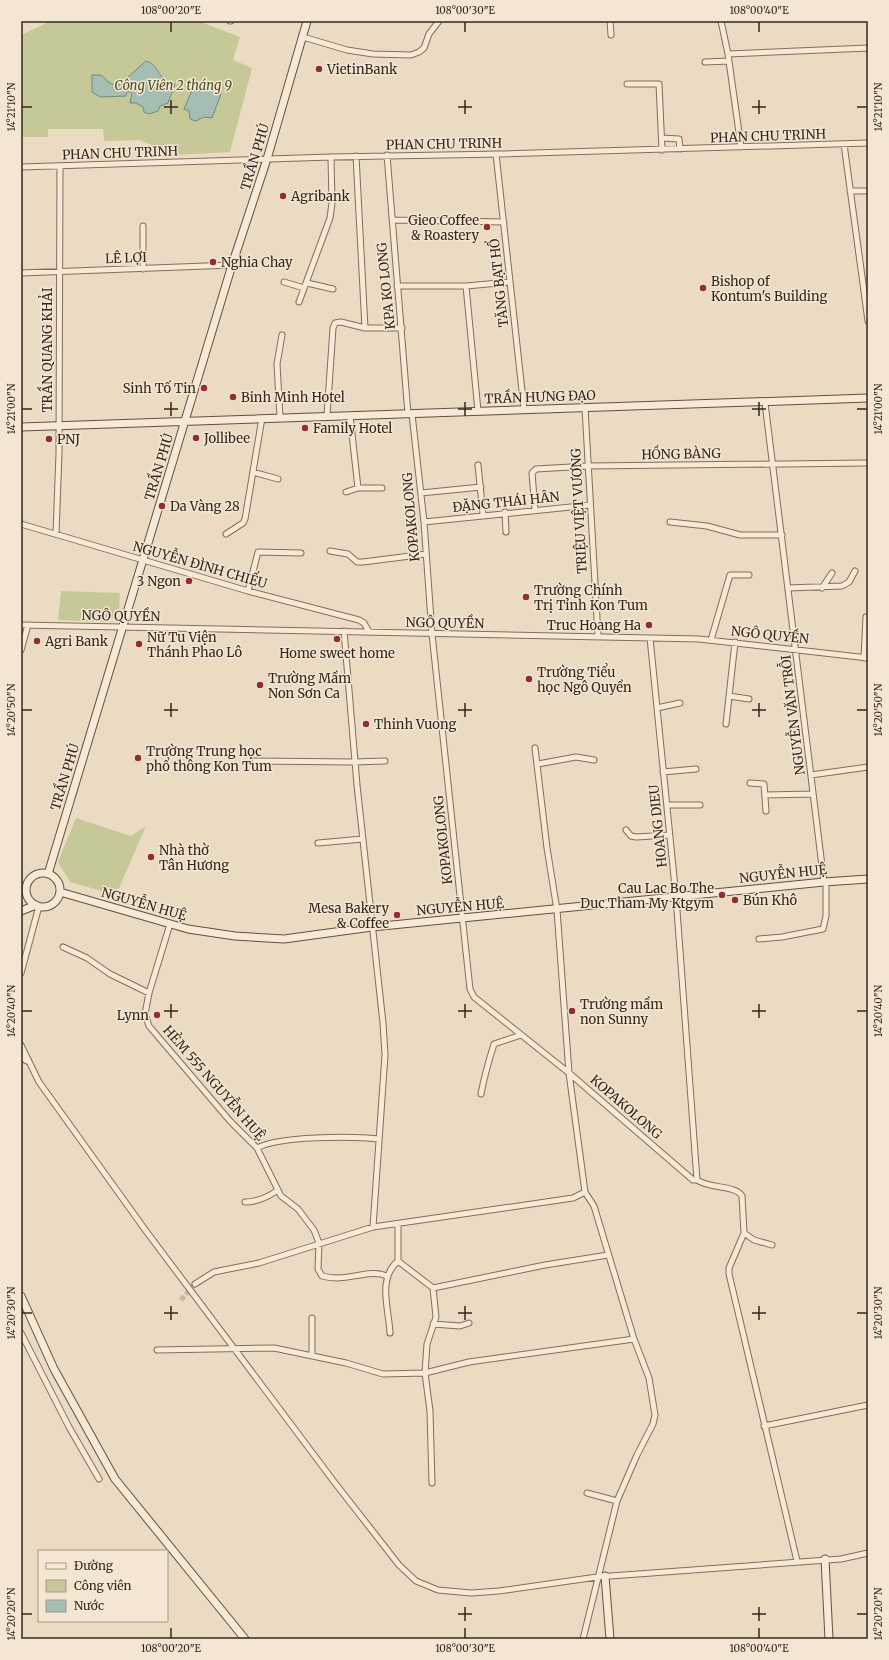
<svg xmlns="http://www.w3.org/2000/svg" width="889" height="1660" font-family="Merriweather,serif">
  <rect width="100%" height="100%" fill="#ebdbc3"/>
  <path fill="#c7c898" d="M51,21H198L240,37L233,60L252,68L230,152L176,155L139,140L104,141L103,129H48V137H21V35Z
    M61,591L120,593L119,612L107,622L58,620Z
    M76,818L131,836L146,826L116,895L70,882L58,862Z"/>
  <path fill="#a5beb4" stroke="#6d8b81" d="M146,61C160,64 156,81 175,84L168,103L160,106L158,111L149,114L144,112L143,107L136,103H130L132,93L127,91L126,96L100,97L92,92V75H101L111,84L119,85Z
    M208,89L221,94L212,118L204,117L196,121L190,119L189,111L184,109L192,90L199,91Z"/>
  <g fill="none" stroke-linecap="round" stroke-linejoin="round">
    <path stroke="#c7b7a2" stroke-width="5" stroke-dasharray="5 2.5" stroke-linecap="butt" d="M181,1300L195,1284"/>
    <defs>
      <path id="street" d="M230,21H231
        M610,21L611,35
        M721,21L728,54L741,147
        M303,37L347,50L373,54L411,55L419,52L424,48L429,34L439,21
        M728,54L868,48
        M705,62L729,61
        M627,84H659L662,150
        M662,138L679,139L680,149
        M844,144L868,321
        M496,154L524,409
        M387,155L408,414
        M356,156L365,328
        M21,167L331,157L501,154L868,143
        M850,191H868
        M392,220L504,222
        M143,226V269
        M21,273L232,265
        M284,282L304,288
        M307,283L333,289
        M397,286H466L510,282
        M466,286L478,411
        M299,302L330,218L332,203L331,157
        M765,403L824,882
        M585,408L598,636
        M412,414L424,522L432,634L470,989L474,997L569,1073L693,1180H697C710,1189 736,1185 742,1196L744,1233L729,1268V1274L797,1561
        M327,416L333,328L335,323L341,322L365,328H402
        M350,416L358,488
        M280,417L277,364L282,335
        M478,465L483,514
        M253,472L278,479
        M346,492L358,488H382
        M421,493L481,487
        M535,510L532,473L536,469L588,466L868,463
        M505,512L506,532
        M424,522L590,505
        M670,522L707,526L740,535H782
        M21,524L248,591L359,620L364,623L369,632
        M56,534L59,453L60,167
        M226,534L243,523L245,519L262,418
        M330,551L348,554L357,562H363L426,554
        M788,588L842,586L849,582L855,571
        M822,588L832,573
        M248,591L258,552L301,553
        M21,625L699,639L868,658
        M344,631L357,785L383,1023L385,1055L373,1227
        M650,638L676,897L697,1180
        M711,640L730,575H749
        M21,650L28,625
        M864,658L866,617
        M729,696L749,699
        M657,708L680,703
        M726,724L735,642
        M535,748L547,848L557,910L569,1073L585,1192L594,1206L634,1339L649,1378L655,1415L653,1424L637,1455L617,1501L583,1639
        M255,761L354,762L385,761
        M538,764L576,757L594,760
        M663,772L696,769
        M811,775L868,767
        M750,783L764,784L766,811
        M765,795L813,794
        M667,805H700
        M626,830L631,836L636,837L670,835
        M318,843L363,839
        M170,924L149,993L145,1014L149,1026L230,1121L257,1148L281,1196L298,1209L314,1230L319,1243L318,1269L322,1276C347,1283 368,1268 387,1276
        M759,939L782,937L823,929L826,916V882
        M63,947L87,958L110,974L149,993
        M21,973L39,906
        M21,1045L39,1082L146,1231L335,1483L399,1565L416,1581L438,1590L471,1593L499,1591L597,1577L841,1559L868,1553
        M481,1094C484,1077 489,1060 494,1044L521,1035
        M257,1148C279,1136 352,1136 379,1139
        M245,1202C258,1202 268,1197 278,1190
        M398,1224V1261L433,1288L436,1317L427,1344L425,1373L430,1411L432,1483
        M744,1233L754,1240L772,1245
        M195,1284L214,1272L259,1263L373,1227L573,1198L585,1192
        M433,1288L545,1265L608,1255
        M433,1324L460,1326L469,1323
        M21,1333L69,1427L99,1479
        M390,1333C389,1309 377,1279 398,1261
        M157,1350L274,1348L346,1363L383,1374L425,1373L469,1362L634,1339
        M312,1356V1318
        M764,1426L868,1405
        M587,1493L617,1501"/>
      <path id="secondary" d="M21,427L868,398
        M26 890a17 17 0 1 1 34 0a17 17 0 1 1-34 0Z
        M48,874L232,265L267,159L307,21
        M60,892L188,929L235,936L284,939L372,927L824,882L868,879
        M21,911L36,905
        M21,1056L27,1060
        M21,1296L54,1369L115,1479L245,1639
        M825,1559L829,1639
        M605,1576L610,1639"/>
    </defs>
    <use href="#street" stroke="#846d5b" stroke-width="7"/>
    <use href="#secondary" stroke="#654f3e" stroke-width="9"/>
    <use href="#street" stroke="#f6ead6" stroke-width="5"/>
    <use href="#secondary" stroke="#f6ead6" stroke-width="7"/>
  </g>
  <path fill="none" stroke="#35271e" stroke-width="1.5" d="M171,22V32M465,22V32M759,22V32M171,100V114M465,100V114M759,100V114M22,107H32M164,107H178M458,107H472M752,107H766M857,107H867M171,402V416M465,402V416M759,402V416M22,409H32M164,409H178M458,409H472M752,409H766M857,409H867M171,703V717M465,703V717M759,703V717M22,710H32M164,710H178M458,710H472M752,710H766M857,710H867M171,1004V1018M465,1004V1018M759,1004V1018M22,1011H32M164,1011H178M458,1011H472M752,1011H766M857,1011H867M171,1306V1320M465,1306V1320M759,1306V1320M22,1313H32M164,1313H178M458,1313H472M752,1313H766M857,1313H867M465,1607V1621M759,1607V1621M22,1614H32M458,1614H472M752,1614H766M857,1614H867M171,1628V1638M465,1628V1638M759,1628V1638"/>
  <g fill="#8e2f38" stroke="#f3e6d2" stroke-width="1.5">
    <circle cx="319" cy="69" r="4"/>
    <circle cx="283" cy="196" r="4"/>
    <circle cx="487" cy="227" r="4"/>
    <circle cx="213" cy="262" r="4"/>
    <circle cx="703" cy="288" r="4"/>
    <circle cx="204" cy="388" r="4"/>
    <circle cx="233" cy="397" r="4"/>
    <circle cx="305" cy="428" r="4"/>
    <circle cx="196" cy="438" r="4"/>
    <circle cx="49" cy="439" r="4"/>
    <circle cx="162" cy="506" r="4"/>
    <circle cx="189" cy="581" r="4"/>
    <circle cx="526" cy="597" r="4"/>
    <circle cx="649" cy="625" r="4"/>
    <circle cx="337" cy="639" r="4"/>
    <circle cx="37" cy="641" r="4"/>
    <circle cx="139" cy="644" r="4"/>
    <circle cx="529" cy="679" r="4"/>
    <circle cx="260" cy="685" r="4"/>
    <circle cx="366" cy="724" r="4"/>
    <circle cx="138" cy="758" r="4"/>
    <circle cx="151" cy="857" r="4"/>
    <circle cx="722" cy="895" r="4"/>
    <circle cx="735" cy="900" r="4"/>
    <circle cx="397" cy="915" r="4"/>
    <circle cx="572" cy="1011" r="4"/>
    <circle cx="157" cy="1015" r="4"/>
  </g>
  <g text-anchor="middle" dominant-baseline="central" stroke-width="3" stroke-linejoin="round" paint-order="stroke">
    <g font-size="13" fill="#35271e" stroke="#f3e6d2" text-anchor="start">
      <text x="327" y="69">VietinBank</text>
      <text x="291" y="196">Agribank</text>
      <text x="479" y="220" text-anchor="end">Gieo Coffee<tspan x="479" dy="15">&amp; Roastery</tspan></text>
      <text x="221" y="262">Nghia Chay</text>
      <text x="711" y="281">Bishop of<tspan x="711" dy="15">Kontum's Building</tspan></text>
      <text x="196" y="388" text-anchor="end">Sinh Tố Tin</text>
      <text x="241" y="397">Binh Minh Hotel</text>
      <text x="313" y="428">Family Hotel</text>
      <text x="204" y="438">Jollibee</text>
      <text x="57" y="439">PNJ</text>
      <text x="170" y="506">Da Vàng 28</text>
      <text x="181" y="581" text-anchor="end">3 Ngon</text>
      <text x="534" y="590">Trường Chính<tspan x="534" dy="15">Trị Tỉnh Kon Tum</tspan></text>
      <text x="641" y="625" text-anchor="end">Truc Hoang Ha</text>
      <text x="147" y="637">Nữ Tu Viện<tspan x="147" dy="15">Thánh Phao Lô</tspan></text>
      <text x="45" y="641">Agri Bank</text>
      <text x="337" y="653" text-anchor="middle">Home sweet home</text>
      <text x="537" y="672">Trường Tiểu<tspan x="537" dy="15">học Ngô Quyền</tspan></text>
      <text x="268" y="678">Trường Mầm<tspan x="268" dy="15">Non Sơn Ca</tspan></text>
      <text x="374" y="724">Thinh Vuong</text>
      <text x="146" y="751">Trường Trung học<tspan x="146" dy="15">phổ thông Kon Tum</tspan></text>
      <text x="159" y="850">Nhà thờ<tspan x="159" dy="15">Tân Hương</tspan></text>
      <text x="714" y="888" text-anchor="end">Cau Lac Bo The<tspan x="714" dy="15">Duc Tham My Ktgym</tspan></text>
      <text x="743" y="900">Bún Khô</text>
      <text x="389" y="908" text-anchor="end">Mesa Bakery<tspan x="389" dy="15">&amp; Coffee</tspan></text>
      <text x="580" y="1004">Trường mầm<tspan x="580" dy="15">non Sunny</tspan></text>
      <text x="149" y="1015" text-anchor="end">Lynn</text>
    </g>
    <g font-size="13" font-style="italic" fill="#495026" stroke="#f3e6d2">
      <text x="173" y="85">Công Viên 2 tháng 9</text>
    </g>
    <g font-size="13" fill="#35271e" stroke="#f3e6d2">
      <text transform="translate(768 136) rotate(-2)">PHAN CHU TRINH</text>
      <text transform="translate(444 144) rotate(-1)">PHAN CHU TRINH</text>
      <text transform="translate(120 153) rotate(-2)">PHAN CHU TRINH</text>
      <text transform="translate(255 157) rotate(-73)">TRẦN PHÚ</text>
      <text transform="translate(126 258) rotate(-2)">LÊ LỢI</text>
      <text transform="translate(499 283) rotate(-96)">TĂNG BẠT HỔ</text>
      <text transform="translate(386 286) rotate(-96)">KPA KO LONG</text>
      <text transform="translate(47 350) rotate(-90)">TRẦN QUANG KHẢI</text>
      <text transform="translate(540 397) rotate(-2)">TRẦN HƯNG ĐẠO</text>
      <text transform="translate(681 454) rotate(-1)">HỒNG BÀNG</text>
      <text transform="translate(159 467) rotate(-73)">TRẦN PHÚ</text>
      <text transform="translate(506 502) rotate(-6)">ĐẶNG THÁI HÂN</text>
      <text transform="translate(579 511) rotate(-93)">TRIỆU VIỆT VƯƠNG</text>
      <text transform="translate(411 517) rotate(-95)">KOPAKOLONG</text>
      <text transform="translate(200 565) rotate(16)">NGUYỄN ĐÌNH CHIỂU</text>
      <text transform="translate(121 616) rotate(1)">NGÔ QUYỀN</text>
      <text transform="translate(445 623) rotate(1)">NGÔ QUYỀN</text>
      <text transform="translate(770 635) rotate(6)">NGÔ QUYỀN</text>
      <text transform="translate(793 715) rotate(-97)">NGUYỄN VĂN TRỖI</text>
      <text transform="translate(65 777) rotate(-73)">TRẦN PHÚ</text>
      <text transform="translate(658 826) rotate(-96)">HOANG DIEU</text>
      <text transform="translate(443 840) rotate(-96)">KOPAKOLONG</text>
      <text transform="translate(783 874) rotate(-6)">NGUYỄN HUỆ</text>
      <text transform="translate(144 904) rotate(16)">NGUYỄN HUỆ</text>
      <text transform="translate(460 907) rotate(-5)">NGUYỄN HUỆ</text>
      <text transform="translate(214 1083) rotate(49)">HẺM 555 NGUYỄN HUỆ</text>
      <text transform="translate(626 1107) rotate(41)">KOPAKOLONG</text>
    </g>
  </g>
  <rect width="889" height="1660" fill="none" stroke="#f3e6d2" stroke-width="44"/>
  <rect x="38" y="1550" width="130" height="72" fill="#f3e6d2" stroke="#a79a8a"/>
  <rect x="46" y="1563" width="20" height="6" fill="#f6ead6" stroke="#a79a8a"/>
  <text x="74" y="1570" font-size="12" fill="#35271e">Đường</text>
  <rect x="46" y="1580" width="20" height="12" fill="#c7c898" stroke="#a79a8a"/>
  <text x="74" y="1590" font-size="12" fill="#35271e">Công viên</text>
  <rect x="46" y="1600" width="20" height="12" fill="#a5beb4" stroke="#a79a8a"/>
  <text x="74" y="1610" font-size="12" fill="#35271e">Nước</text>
  <rect x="22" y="22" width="845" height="1616" fill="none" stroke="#35271e" stroke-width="1.5"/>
  <g font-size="10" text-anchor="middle" fill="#35271e">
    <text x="171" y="14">108°00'20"E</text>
    <text x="465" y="14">108°00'30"E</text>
    <text x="759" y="14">108°00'40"E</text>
    <text transform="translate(11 107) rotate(-90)" y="4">14°21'10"N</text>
    <text transform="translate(878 107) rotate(-90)" y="4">14°21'10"N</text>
    <text transform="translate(11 409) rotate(-90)" y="4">14°21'00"N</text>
    <text transform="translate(878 409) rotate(-90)" y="4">14°21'00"N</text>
    <text transform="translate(11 710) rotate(-90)" y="4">14°20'50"N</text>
    <text transform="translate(878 710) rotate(-90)" y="4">14°20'50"N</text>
    <text transform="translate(11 1011) rotate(-90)" y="4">14°20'40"N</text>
    <text transform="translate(878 1011) rotate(-90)" y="4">14°20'40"N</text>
    <text transform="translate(11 1313) rotate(-90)" y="4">14°20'30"N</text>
    <text transform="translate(878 1313) rotate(-90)" y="4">14°20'30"N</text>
    <text transform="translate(11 1614) rotate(-90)" y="4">14°20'20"N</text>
    <text transform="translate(878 1614) rotate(-90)" y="4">14°20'20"N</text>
    <text x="171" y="1652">108°00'20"E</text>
    <text x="465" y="1652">108°00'30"E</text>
    <text x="759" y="1652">108°00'40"E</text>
  </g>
</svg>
